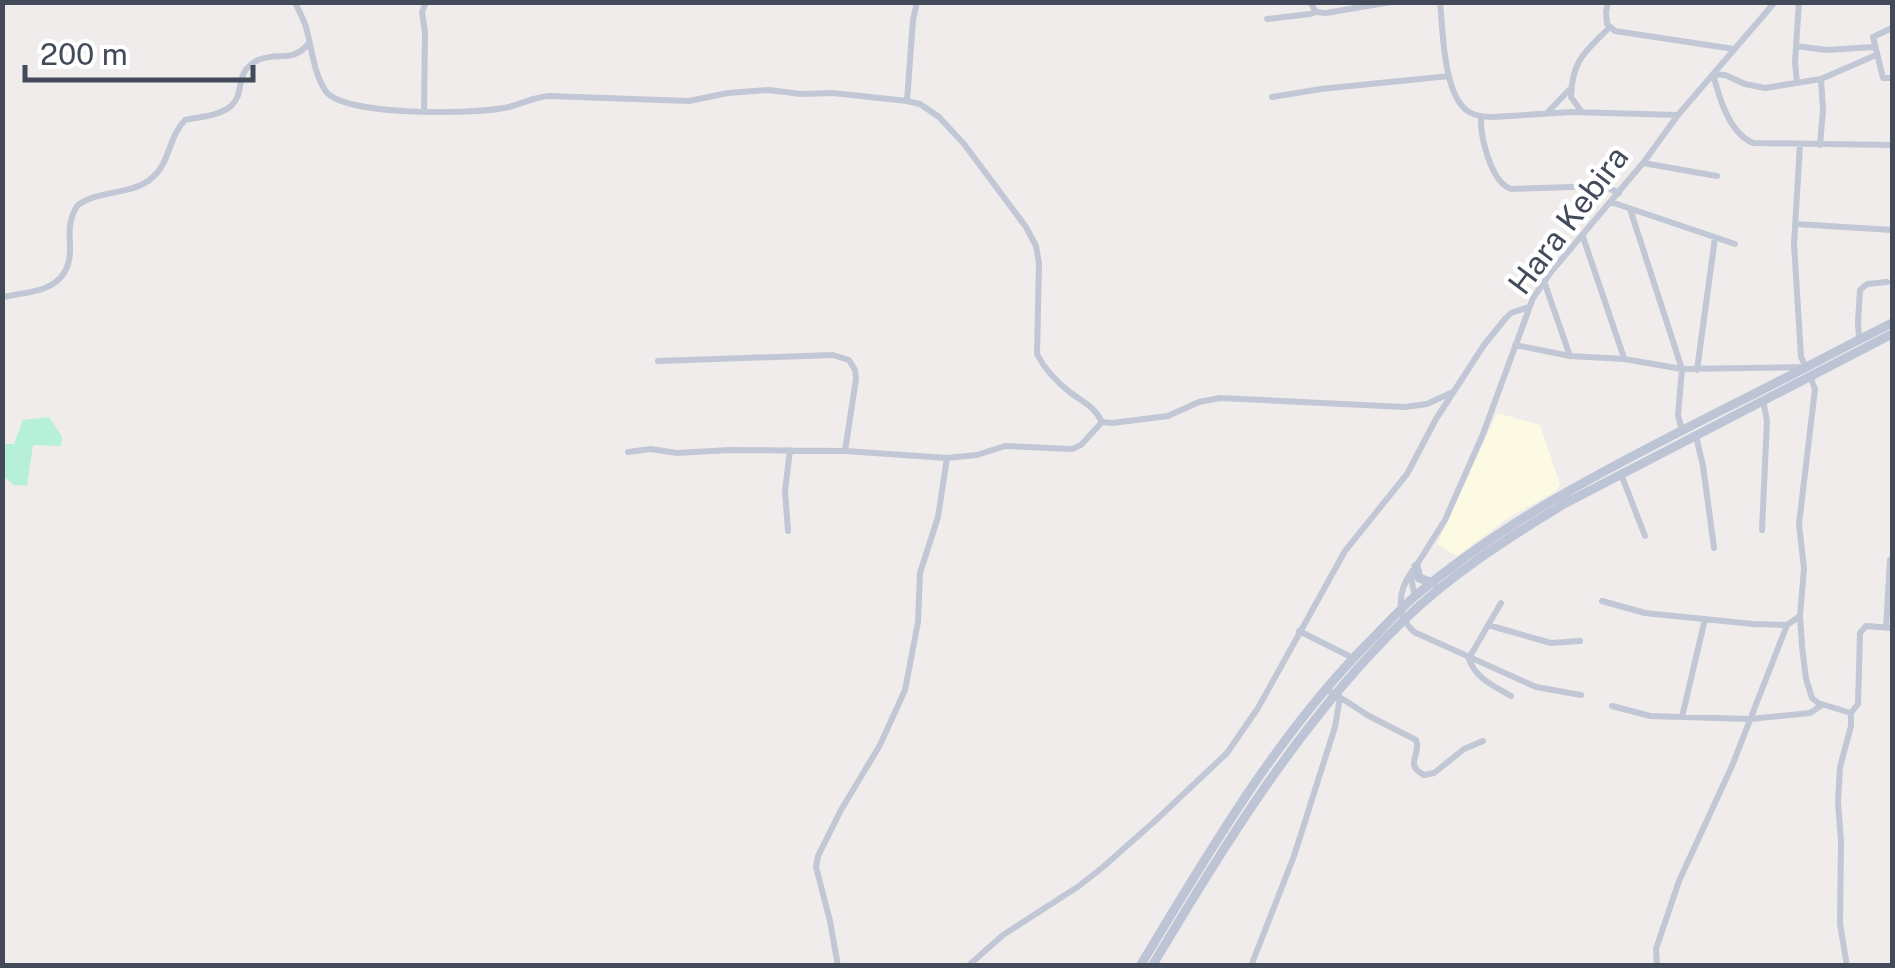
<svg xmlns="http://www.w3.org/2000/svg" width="1895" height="968" font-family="'Public Sans',sans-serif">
  <rect width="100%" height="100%" fill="#efeceb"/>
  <path fill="#fcfae2" d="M1497,413L1540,425L1560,484L1556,491L1508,518L1457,556L1437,544Z"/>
  <path fill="#b6f0d8" d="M49,417L62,437L61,446L33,445L27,486L14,485L4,477L3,444H14L23,420Z"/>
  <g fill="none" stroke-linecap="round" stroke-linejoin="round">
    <path stroke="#c1c7d4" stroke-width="6" d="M295,2C299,12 305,21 307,31C312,50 314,73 325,90C341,117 474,114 504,108C520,105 533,97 549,96L689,101L728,93L769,90L801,94L833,93L907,101L920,104L939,117L964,144L1026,227L1036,246L1039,263L1037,354C1044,368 1058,383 1071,393C1083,402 1095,407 1102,422
      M1310,2L1316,12L1326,13L1391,2
      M1440,2C1443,31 1443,96 1469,112C1476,116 1485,117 1493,117L1571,112L1677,115
      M1608,2L1606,12L1607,24L1615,31L1734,49
      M1267,19L1310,14L1316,12
      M1892,28L1873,37L1883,78H1892
      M1797,46L1826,50L1874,47
      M1876,55L1821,79L1765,88L1745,84L1725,75L1713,74C1719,97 1729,133 1753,143L1892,145
      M1797,83L1795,62L1799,2
      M1272,97L1321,89L1449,76
      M907,101L913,20L917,2
      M1581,111L1571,97C1572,60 1585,52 1609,28
      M424,112L425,32L422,12L426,2
      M1547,113L1569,90
      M1481,116C1480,137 1491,182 1511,189L1604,186L1619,193
      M1820,145L1823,110L1821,79
      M1643,163L1717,176
      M1611,202L1735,244
      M1630,209L1682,369L1678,415L1682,431
      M1796,224L1892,230
      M1583,237L1624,358
      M1545,284L1570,356
      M2,297C37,291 72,290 70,245C69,231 69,219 77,206C98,189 133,196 153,177C170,162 169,136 185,120C198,117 220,116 231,106C246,93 233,72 258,60C279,51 292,64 309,43
      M1859,339L1858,322L1860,290L1867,284L1887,282
      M1515,345L1570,356L1624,359L1682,369L1806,367L1801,357L1794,244L1800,144
      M658,361L833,355L849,360L855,370L856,379L845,451
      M1697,370L1715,238
      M1810,376L1815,389L1799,524L1804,569L1800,616L1802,646L1806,679L1812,698L1818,703L1851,713
      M1696,436L1703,466L1714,548
      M628,452L651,449L677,453L730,450L845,451L947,458L977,455L1005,446L1072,449L1081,445L1102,422L1112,423L1168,416L1199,402L1220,398L1405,407L1427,404L1453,392
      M1621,474L1645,536
      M1762,530L1767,421L1763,400
      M788,531L785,491L790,450
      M1412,571C1398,591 1395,614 1414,632L1536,687L1581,695
      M1415,597L1411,578L1416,566L1445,520L1483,434L1533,298L1551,272L1643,163L1678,115L1775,2
      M1602,601L1645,613L1753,624L1787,625L1800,616
      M1488,625L1551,643L1580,641
      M1886,628L1890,560
      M1299,631L1353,658
      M1469,658L1501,603
      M1469,659C1476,679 1494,686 1511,696
      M1341,698L1369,716L1416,740C1422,755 1403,764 1424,775L1434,773L1464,749L1483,741
      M1612,706L1650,716L1750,719L1810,713L1822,705
      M1682,717L1705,619
      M838,966L830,921L816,867L818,856L841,810L880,745L905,690L918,622L920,573L938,517L947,458
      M968,966L1003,935L1079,886L1103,867L1155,821L1227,753L1258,708L1345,551L1407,474L1436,419L1484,345L1505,319L1511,313L1529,307
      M1251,966L1294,856L1335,727L1340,697L1325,689
      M1657,966L1656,949L1679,881L1732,766L1787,625
      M1847,966L1840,924L1841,842L1838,802L1840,767L1851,726V713L1858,704L1860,633L1866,626L1892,628"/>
    <path stroke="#bdc4d6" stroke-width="9" d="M1416,566L1419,578L1433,583
      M1140,966C1208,854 1274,739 1366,645C1382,629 1397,612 1414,597C1507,518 1616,464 1724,409C1781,381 1836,351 1892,323
      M1152,966C1226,843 1300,721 1403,621C1450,575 1508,538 1564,504L1892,334"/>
  </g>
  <g text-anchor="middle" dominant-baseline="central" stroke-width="9" stroke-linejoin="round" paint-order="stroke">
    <g font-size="32" fill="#434b5a" stroke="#fff">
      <text transform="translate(1568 220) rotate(-53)">Hara Kebira</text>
    </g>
  </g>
  <rect width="1895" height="968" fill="none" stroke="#434b5a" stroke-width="10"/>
  <path d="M25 65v15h228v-15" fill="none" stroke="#434b5a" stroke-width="5"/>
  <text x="40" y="65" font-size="30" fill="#434b5a" stroke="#ffffff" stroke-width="8" paint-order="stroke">200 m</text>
</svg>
